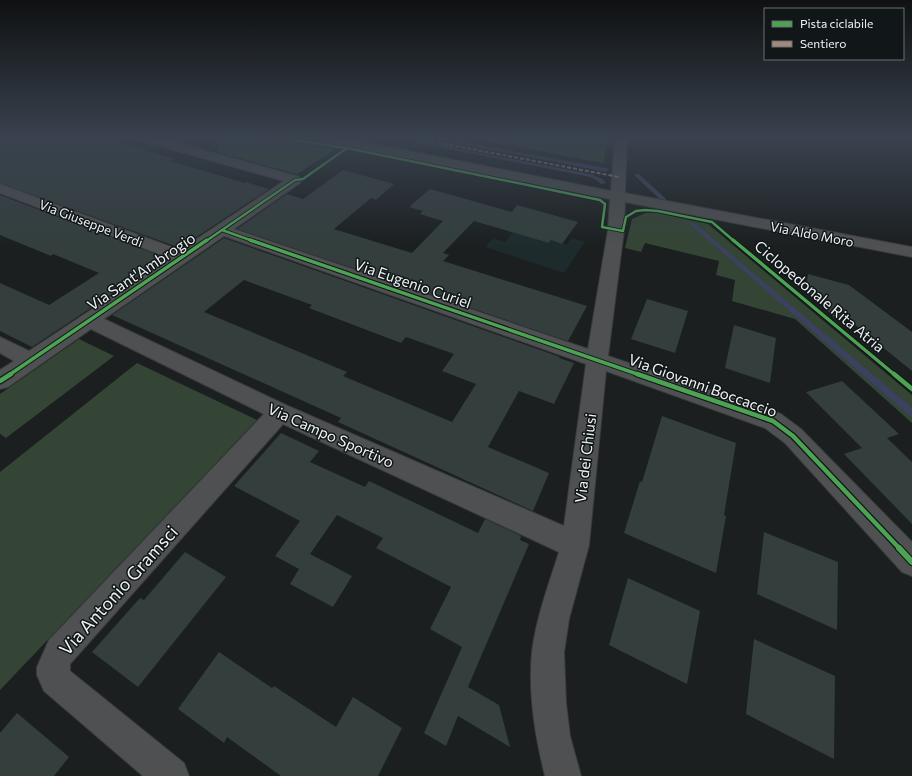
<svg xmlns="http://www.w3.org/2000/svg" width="912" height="776" font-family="Commissioner,sans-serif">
  <rect width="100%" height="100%" fill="#1b1f20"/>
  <path fill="#1e2b2d" d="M513,232L549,243L551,240L567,245L572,238L585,242L564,273L485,247L493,238L505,242Z"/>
  <path fill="#344535" d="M198,137H252L336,149L297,174L217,152L221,144Z
    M462,137H607L604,163Z
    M646,213H657L708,224L912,395V423L795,319L732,301L735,280L716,275L719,261L645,243L641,252L625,248L632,219Z
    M79,339L114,356L6,438L0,434V394Z
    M137,363L257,420L0,690V472Z"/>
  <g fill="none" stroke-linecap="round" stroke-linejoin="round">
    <path fill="#3d4161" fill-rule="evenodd" d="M388,137H399L591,174L602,179L606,183L601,184L598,181L590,177Z
      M425,137H436L606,168L609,170L606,172Z
      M635,174H639L666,199V201H662L635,176Z
      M693,222L912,408V416L909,415L691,225L690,224Z"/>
  </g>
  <path fill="#333e3d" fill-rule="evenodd" d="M0,137H101L174,159L170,161L245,183L246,182L269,189L180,248L0,183Z
    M343,170L394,184L376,200L371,198L334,229L412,253L443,221L420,214L423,211L409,207L430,189L512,212L517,205L578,222L562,244L551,240L549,243L474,221L443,253L449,255L443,261L587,306L568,341L237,229L287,194L303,199Z
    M0,195L166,258L32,347L0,331V283L49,305L99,273L53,254L51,256L0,235Z
    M224,238L560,357L559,358L574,363L554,404L519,391L488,447L549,473L533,511L338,422L341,418L112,315ZM244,280L312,305L309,308L401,343L406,337L454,354L442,371L476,384L452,422L343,376L347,372L204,312Z
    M808,274L849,285L912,332V371L843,315L835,318L806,290Z
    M647,299L688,311L675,353L631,339Z
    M734,325L776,338L770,383L725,368Z
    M842,381L899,434L887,438L912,462V524L844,454L862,448L806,392Z
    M662,416L736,443L724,515L726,516L716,573L624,533L640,481L642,482Z
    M281,433L319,451L310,462L365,487L369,481L478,533L485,519L521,536L520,540L529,544L468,687L499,705L510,747L458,716L446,746L424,733L462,647L430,629L451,587L376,548L383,538L337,515L310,554L352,576L333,607L290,584L299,569L275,556L300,521L234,486Z
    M764,532L838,562L837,630L757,594Z
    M185,552L226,577L138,687L92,652L140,598L144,600Z
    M628,578L700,611L687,684L609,645Z
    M754,639L835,676L834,759L746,714Z
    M219,652L272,688L274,686L336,727L353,697L402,728L378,776H281L227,737L224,743L178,709Z
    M17,713L69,757L54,776H0V733Z"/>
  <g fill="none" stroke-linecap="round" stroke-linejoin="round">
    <defs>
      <path id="minor" d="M136,137H157L300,177L302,180L300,183L234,229L588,349L608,230L610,199L318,141L314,140L312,137H339L611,191L615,137H627L625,193L912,247V257L625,202L624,230L608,356L781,414L801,429L912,542V576L902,572L785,443L765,428L606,371L589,545L569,619L564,652L566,703L570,736L581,776H545C535,736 528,694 532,652C536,618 549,584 559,552L283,424L70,664V671L184,763L189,776H143L44,691L37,675V667L49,640L264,414L91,329L38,366L8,387L0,389V370L14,361L0,353V337L29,351L169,258L0,193V184L180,250L284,181L138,140ZM224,236L586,364L564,526L288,406L104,319Z"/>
    </defs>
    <use href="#minor" stroke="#383a3c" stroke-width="2"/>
    <use href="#minor" fill="#4e5051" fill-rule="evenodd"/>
    <path stroke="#a5887d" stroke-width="2" stroke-dasharray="4 2" stroke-linecap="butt" d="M408,137L619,177"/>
    <defs>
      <path id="cycleway-far3" d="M272,137L347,148L600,200L605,204L602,227L623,231L626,217L636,211L645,210L658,211L712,222L734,241
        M222,230L253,241
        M206,241L295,180L303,179L347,148"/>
      <path id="cycleway-far2" d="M250,240L640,375
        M733,240L895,375
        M9,375L207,240"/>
      <path id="cycleway-far1" d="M637,374L773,421L793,436L900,549
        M894,374L912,389
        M0,381L11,374"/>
      <path id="cycleway" d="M899,548L912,562"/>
    </defs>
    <use href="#cycleway-far3" stroke="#111618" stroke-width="4"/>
    <use href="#cycleway-far2" stroke="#111618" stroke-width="5.5"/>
    <use href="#cycleway-far1" stroke="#111618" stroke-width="7"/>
    <use href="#cycleway" stroke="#111618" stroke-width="8"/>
    <use href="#cycleway-far3" stroke="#4ca352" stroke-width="2.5"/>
    <use href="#cycleway-far2" stroke="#4ca352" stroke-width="3.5"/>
    <use href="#cycleway-far1" stroke="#4ca352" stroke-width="4.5"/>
    <use href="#cycleway" stroke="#4ca352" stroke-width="6"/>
  </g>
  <linearGradient id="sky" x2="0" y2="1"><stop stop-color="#0f1112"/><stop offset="0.56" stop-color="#39424e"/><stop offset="1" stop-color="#39424e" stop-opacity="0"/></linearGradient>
  <rect width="912" height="246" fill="url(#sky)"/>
  <g text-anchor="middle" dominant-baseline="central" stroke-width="3" stroke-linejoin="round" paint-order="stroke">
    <g font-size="13" fill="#eff3f4" stroke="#111618">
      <text transform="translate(91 223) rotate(21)">Via Giuseppe Verdi</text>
      <text transform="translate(812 234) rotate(11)">Via Aldo Moro</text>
    </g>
    <g font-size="15" fill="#eff3f4" stroke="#111618">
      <text transform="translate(141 271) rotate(-34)">Via Sant'Ambrogio</text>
      <text transform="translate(413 283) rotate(19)">Via Eugenio Curiel</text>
      <text transform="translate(820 296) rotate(40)">Ciclopedonale Rita Atria</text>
      <text transform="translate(703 385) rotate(20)">Via Giovanni Boccaccio</text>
      <text transform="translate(331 435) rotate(24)">Via Campo Sportivo</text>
      <text transform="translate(585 458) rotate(-83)">Via dei Chiusi</text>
    </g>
    <g font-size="18" fill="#eff3f4" stroke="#111618">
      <text transform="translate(118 590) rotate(-48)">Via Antonio Gramsci</text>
    </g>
  </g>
  <rect x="764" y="8" width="140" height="52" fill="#111618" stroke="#6a6e70"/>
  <rect x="772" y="21" width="20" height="6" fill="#4ca352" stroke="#6a6e70"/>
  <text x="800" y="28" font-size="12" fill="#eff3f4">Pista ciclabile</text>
  <rect x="772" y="41" width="20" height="6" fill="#a5887d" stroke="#6a6e70"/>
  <text x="800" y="48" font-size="12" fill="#eff3f4">Sentiero</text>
</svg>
